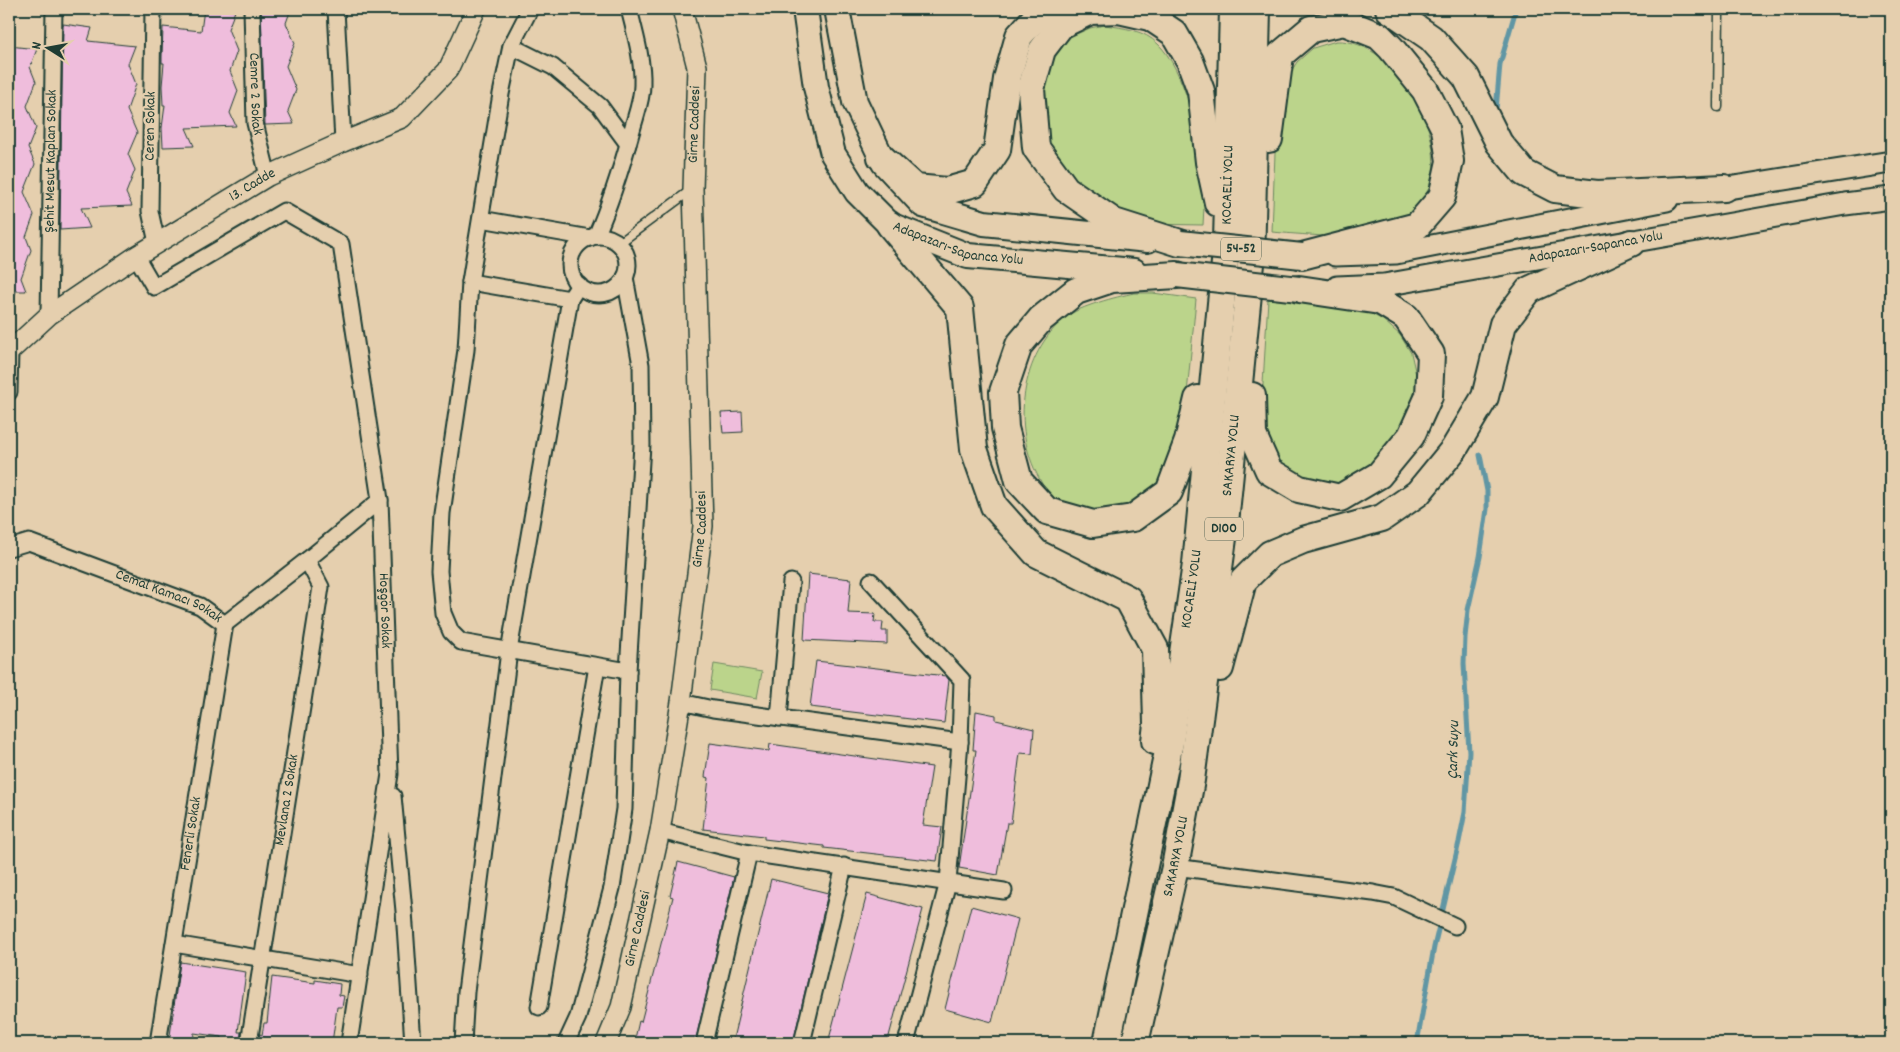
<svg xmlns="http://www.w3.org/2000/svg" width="1900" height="1052" font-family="Dekko,sans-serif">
  <rect width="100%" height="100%" fill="#e5cfae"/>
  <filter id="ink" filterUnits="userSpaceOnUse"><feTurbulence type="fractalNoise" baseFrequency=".02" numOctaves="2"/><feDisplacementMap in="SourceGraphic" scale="10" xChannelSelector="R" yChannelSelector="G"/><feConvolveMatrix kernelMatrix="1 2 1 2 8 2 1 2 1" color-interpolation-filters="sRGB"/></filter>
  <g filter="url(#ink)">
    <path fill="#bbd48b" stroke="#6d8860" d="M1105,25C1124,28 1144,30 1158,44C1184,68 1200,137 1203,172C1205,189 1204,208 1203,225L1143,224L1109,214L1046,155L1043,70L1063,40L1090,28Z
      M1336,41C1396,38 1455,143 1426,194C1416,212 1402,219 1384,226C1376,230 1365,237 1356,238C1349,239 1341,237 1333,237C1313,235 1293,234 1272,232L1276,127L1290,73L1297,62L1313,48Z
      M1134,293H1153L1196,299L1186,404L1175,467L1126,523C1109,518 1092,513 1075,508C1070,506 1062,505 1057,502C1049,497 1043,486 1039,478C1011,428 1020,354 1066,317C1080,306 1116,297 1134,293Z
      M1268,299L1344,305L1362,309L1383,320L1400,335L1411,353L1416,375L1415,390L1409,414L1383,457L1328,492L1276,468L1261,418Z
      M714,664L762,672L757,698L710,690Z"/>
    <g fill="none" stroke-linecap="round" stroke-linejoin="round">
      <path stroke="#6196a4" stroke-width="5" d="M1496,110L1500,64L1516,9
        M1417,1043L1434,947L1459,842L1465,812L1469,752L1464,664L1465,637L1468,610L1480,557L1487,509V491L1480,455"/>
    </g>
    <path fill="#efbddc" stroke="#1f3d34" d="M204,9L235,11L228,29L237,51L230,71L238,91L230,113L236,126L186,128L194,146L163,147L162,128L165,105H163L162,86L164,63H162V57L163,27L201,31Z
      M261,9H291L286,23L295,43L286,66L296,90L288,111L294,124L265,125Z
      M63,24L92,28L88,41L135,46L128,64L136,84L127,110L137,133L128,154L135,170L126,193L132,206L81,208L90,228L60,230Z
      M9,46L37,49L30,67L36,82L27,106L36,128L28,148L35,164L24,192L34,215L26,237L31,250L21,278L26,291H16L10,307H9Z
      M742,412L743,432L723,433L721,413Z
      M808,574L851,579L848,613L875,614L874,622H883L882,631H887V644L804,640Z
      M816,661L946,676L949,680L944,723L810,707Z
      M976,711L996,715V720L1034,729L1032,754L1020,753L1011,823H1007L998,875L959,868L976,750H973Z
      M710,743L769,751L770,744L932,767L923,825L942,827L937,861L824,848V846L764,839V836L703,829L709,778L705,777Z
      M678,862L734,877L695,1043H634L639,1021L641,1022L673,897L670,896Z
      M771,879L828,893L793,1043H732Z
      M867,894L923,909L888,1040L885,1039V1043H828Z
      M971,906L1018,919L992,1022L945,1009Z
      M180,962L246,972L238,1032H241L240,1043H221L222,1037L194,1033L193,1043H169Z
      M272,977L315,983V980L340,984L339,995L344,996L342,1007H337L332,1043H270L271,1038L262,1037V1043H258L260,1034L262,1035L264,1023H267Z"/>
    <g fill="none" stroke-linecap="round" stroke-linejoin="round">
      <defs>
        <path id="service" d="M1718,107L1719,9
          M618,244L691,190"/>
        <g id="minor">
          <path d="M153,9L150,211L157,243"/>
          <path id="s1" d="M252,9L255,123L268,176"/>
          <path d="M336,9L343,142"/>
          <path d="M530,9L511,46L501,94L470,282L466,350L442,513L439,571L443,613L451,632L461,642L628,671"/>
          <path d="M511,46L553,67L600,106L628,144"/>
          <path d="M481,219L590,238"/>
          <path d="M596,236C611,202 622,166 632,130C636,115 642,100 642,85C643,60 635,33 629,9"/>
          <circle cx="599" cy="265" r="29"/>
          <path id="s2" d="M136,256L154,287L284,211L341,244L380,500L390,774L349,1043"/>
          <path d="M470,282L570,299"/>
          <path id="s3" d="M49,315L54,9"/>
          <path d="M9,392L10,351"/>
          <path id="s4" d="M9,548L29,542L200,606L225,624L307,560L380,500"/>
          <path d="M871,581L962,680L960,742L948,882L906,1043"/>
          <path d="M681,702L713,709L960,742"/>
          <path d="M779,718L791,582"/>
          <path d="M393,796L404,911L413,1043"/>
          <path d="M660,831L749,853L1004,891"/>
          <path d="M1175,867L1373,893L1394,897L1455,926"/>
          <path d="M174,944L360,975"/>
          <path d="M539,1007L597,666"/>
          <path id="s5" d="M158,1043L225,624"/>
          <path id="s6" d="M249,1043L321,587L307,560"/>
          <path d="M463,1043L466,992L509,651L570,299L579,285"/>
          <path d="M566,1043L578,1017L612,888L624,809L628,671L642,445L641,365L625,277"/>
          <path d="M704,1043L749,853"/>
          <path d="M802,1043L844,866"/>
        </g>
        <g id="tertiary">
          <path id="s7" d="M9,352L49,315L136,256L268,176L343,142L402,118L448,70L476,9"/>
          <path id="s8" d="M606,1043L621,1007L660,831L681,702L703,526L693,189L697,67L682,9"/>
        </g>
        <g id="secondary">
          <path d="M1709,191L1891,162"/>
          <path d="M1335,255L1396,253L1667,200"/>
          <path id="s9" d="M1337,287L1384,285L1845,204L1891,198"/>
        </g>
        <g id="primary">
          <path id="s10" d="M805,9L816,87L833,154L857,192L890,225L968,256L1134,271"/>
          <path d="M837,9L855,102L884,163L923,205L984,223L1148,240"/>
        </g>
        <g id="trunk">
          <path d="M1389,9L1431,38L1466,77L1499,143L1524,173L1555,189L1597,194L1724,188"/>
          <path d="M1269,139L1280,55L1311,29L1344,22L1379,36L1391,48L1425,90L1445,129L1450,161L1442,197L1417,226L1302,256"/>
          <path d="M881,157L915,188L947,191L975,183L997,150L1007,79L1019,36L1037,16L1047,9"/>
          <path d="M890,225L960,308L974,449L994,506L1036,553L1128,599L1155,649L1157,724L1155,741"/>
          <path d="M1180,243L1114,222L1066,189L1036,148L1031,89L1042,50L1061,25L1090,11L1119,10L1150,17L1174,33L1190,61L1201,91L1209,162L1218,203"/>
          <path d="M1177,275L1112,279L1076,291L1041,319L1019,345L1003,392L1005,428L1019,481L1047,511L1093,524L1133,518L1169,492L1188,441L1198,399"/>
          <path d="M1252,396L1253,435L1269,471L1299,489L1340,498L1379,475L1411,436L1429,396L1431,354L1406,317L1380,301L1299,289"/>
          <path d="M1220,668L1243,581L1270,554L1303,540L1382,518L1418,493L1454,449L1485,397L1503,324L1529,290L1631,243"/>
          <path id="s11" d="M1107,1043L1170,742L1196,564L1227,241L1233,9"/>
          <path id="s12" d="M1135,1043L1175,867L1191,780L1225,523L1251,264L1257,9"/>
        </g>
      </defs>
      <use href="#service" stroke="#1f3d34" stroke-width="11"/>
      <use href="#minor" stroke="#1f3d34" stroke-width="19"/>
      <use href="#tertiary" stroke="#1f3d34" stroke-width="22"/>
      <use href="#secondary" stroke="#1f3d34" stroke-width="25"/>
      <use href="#primary" stroke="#1f3d34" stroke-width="28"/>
      <use href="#trunk" stroke="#1f3d34" stroke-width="30"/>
      <use href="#service" stroke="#e5cfae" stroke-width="8"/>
      <use href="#minor" stroke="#e5cfae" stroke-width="15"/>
      <use href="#tertiary" stroke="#e5cfae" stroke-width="19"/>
      <use href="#secondary" stroke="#e5cfae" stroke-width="21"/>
      <use href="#primary" stroke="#e5cfae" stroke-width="24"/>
      <use href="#trunk" stroke="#e5cfae" stroke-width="26"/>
      <defs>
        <path id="primary-bridge" d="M1180,243L1302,256
          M1177,275L1299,289"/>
      </defs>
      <use href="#primary-bridge" stroke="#1f3d34" stroke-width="28" stroke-linecap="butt"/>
      <use href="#primary-bridge" stroke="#e5cfae" stroke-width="24"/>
    </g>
  </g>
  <g text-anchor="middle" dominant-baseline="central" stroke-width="5" stroke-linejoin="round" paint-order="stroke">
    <g fill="#e5cfae" stroke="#5a6959" stroke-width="1">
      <rect x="1221" y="237.5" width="40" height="23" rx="4"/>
      <rect x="1205" y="517.5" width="38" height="23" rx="4"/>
    </g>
    <g font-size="14" font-weight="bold" fill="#1f3d34">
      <text x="1241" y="249">54-52</text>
      <text x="1224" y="529">D100</text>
    </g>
    <g font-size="15" fill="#1f3d34" stroke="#e5cfae">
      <text stroke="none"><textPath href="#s1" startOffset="85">Cemre 2 Sokak</textPath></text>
      <text stroke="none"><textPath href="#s8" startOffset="929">Girne Caddesi</textPath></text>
      <text transform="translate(151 126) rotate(-89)">Ceren Sokak</text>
      <text stroke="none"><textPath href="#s3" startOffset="154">Şehit Mesut Kaplan Sokak</textPath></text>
      <text stroke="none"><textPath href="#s7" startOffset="296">13. Cadde</textPath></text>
      <text stroke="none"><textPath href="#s11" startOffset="868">KOCAELİ YOLU</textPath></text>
      <text stroke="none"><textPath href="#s10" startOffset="311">Adapazarı-Sapanca Yolu</textPath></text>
      <text stroke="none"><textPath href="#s9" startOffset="262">Adapazarı-Sapanca Yolu</textPath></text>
      <text stroke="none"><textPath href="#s12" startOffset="596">SAKARYA YOLU</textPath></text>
      <text stroke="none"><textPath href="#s8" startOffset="524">Girne Caddesi</textPath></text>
      <text stroke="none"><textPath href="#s11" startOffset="462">KOCAELİ YOLU</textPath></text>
      <text stroke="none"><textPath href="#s4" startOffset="171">Cemal Kamacı Sokak</textPath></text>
      <text stroke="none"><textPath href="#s2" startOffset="622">Hoşgör Sokak</textPath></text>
      <text stroke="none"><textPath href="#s6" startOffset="246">Mevlana 2 Sokak</textPath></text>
      <text stroke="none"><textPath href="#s5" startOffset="212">Fenerli Sokak</textPath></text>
      <text stroke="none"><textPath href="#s12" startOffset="191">SAKARYA YOLU</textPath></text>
      <text stroke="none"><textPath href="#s8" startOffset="119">Girne Caddesi</textPath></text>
    </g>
    <g font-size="16" font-style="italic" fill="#24443d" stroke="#e5cfae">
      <text transform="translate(1454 750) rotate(-89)">Çark Suyu</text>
    </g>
  </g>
  <rect width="1900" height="1052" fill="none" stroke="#e5cfae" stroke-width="30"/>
  <rect x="15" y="15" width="1870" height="1022" fill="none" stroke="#1f3d34" stroke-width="2" filter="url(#ink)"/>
  <g transform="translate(48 48) rotate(281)" stroke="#e5cfae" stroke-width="4" paint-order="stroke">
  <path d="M0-4L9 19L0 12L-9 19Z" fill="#1f3d34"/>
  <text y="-8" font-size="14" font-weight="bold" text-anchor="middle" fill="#1f3d34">N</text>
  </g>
</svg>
